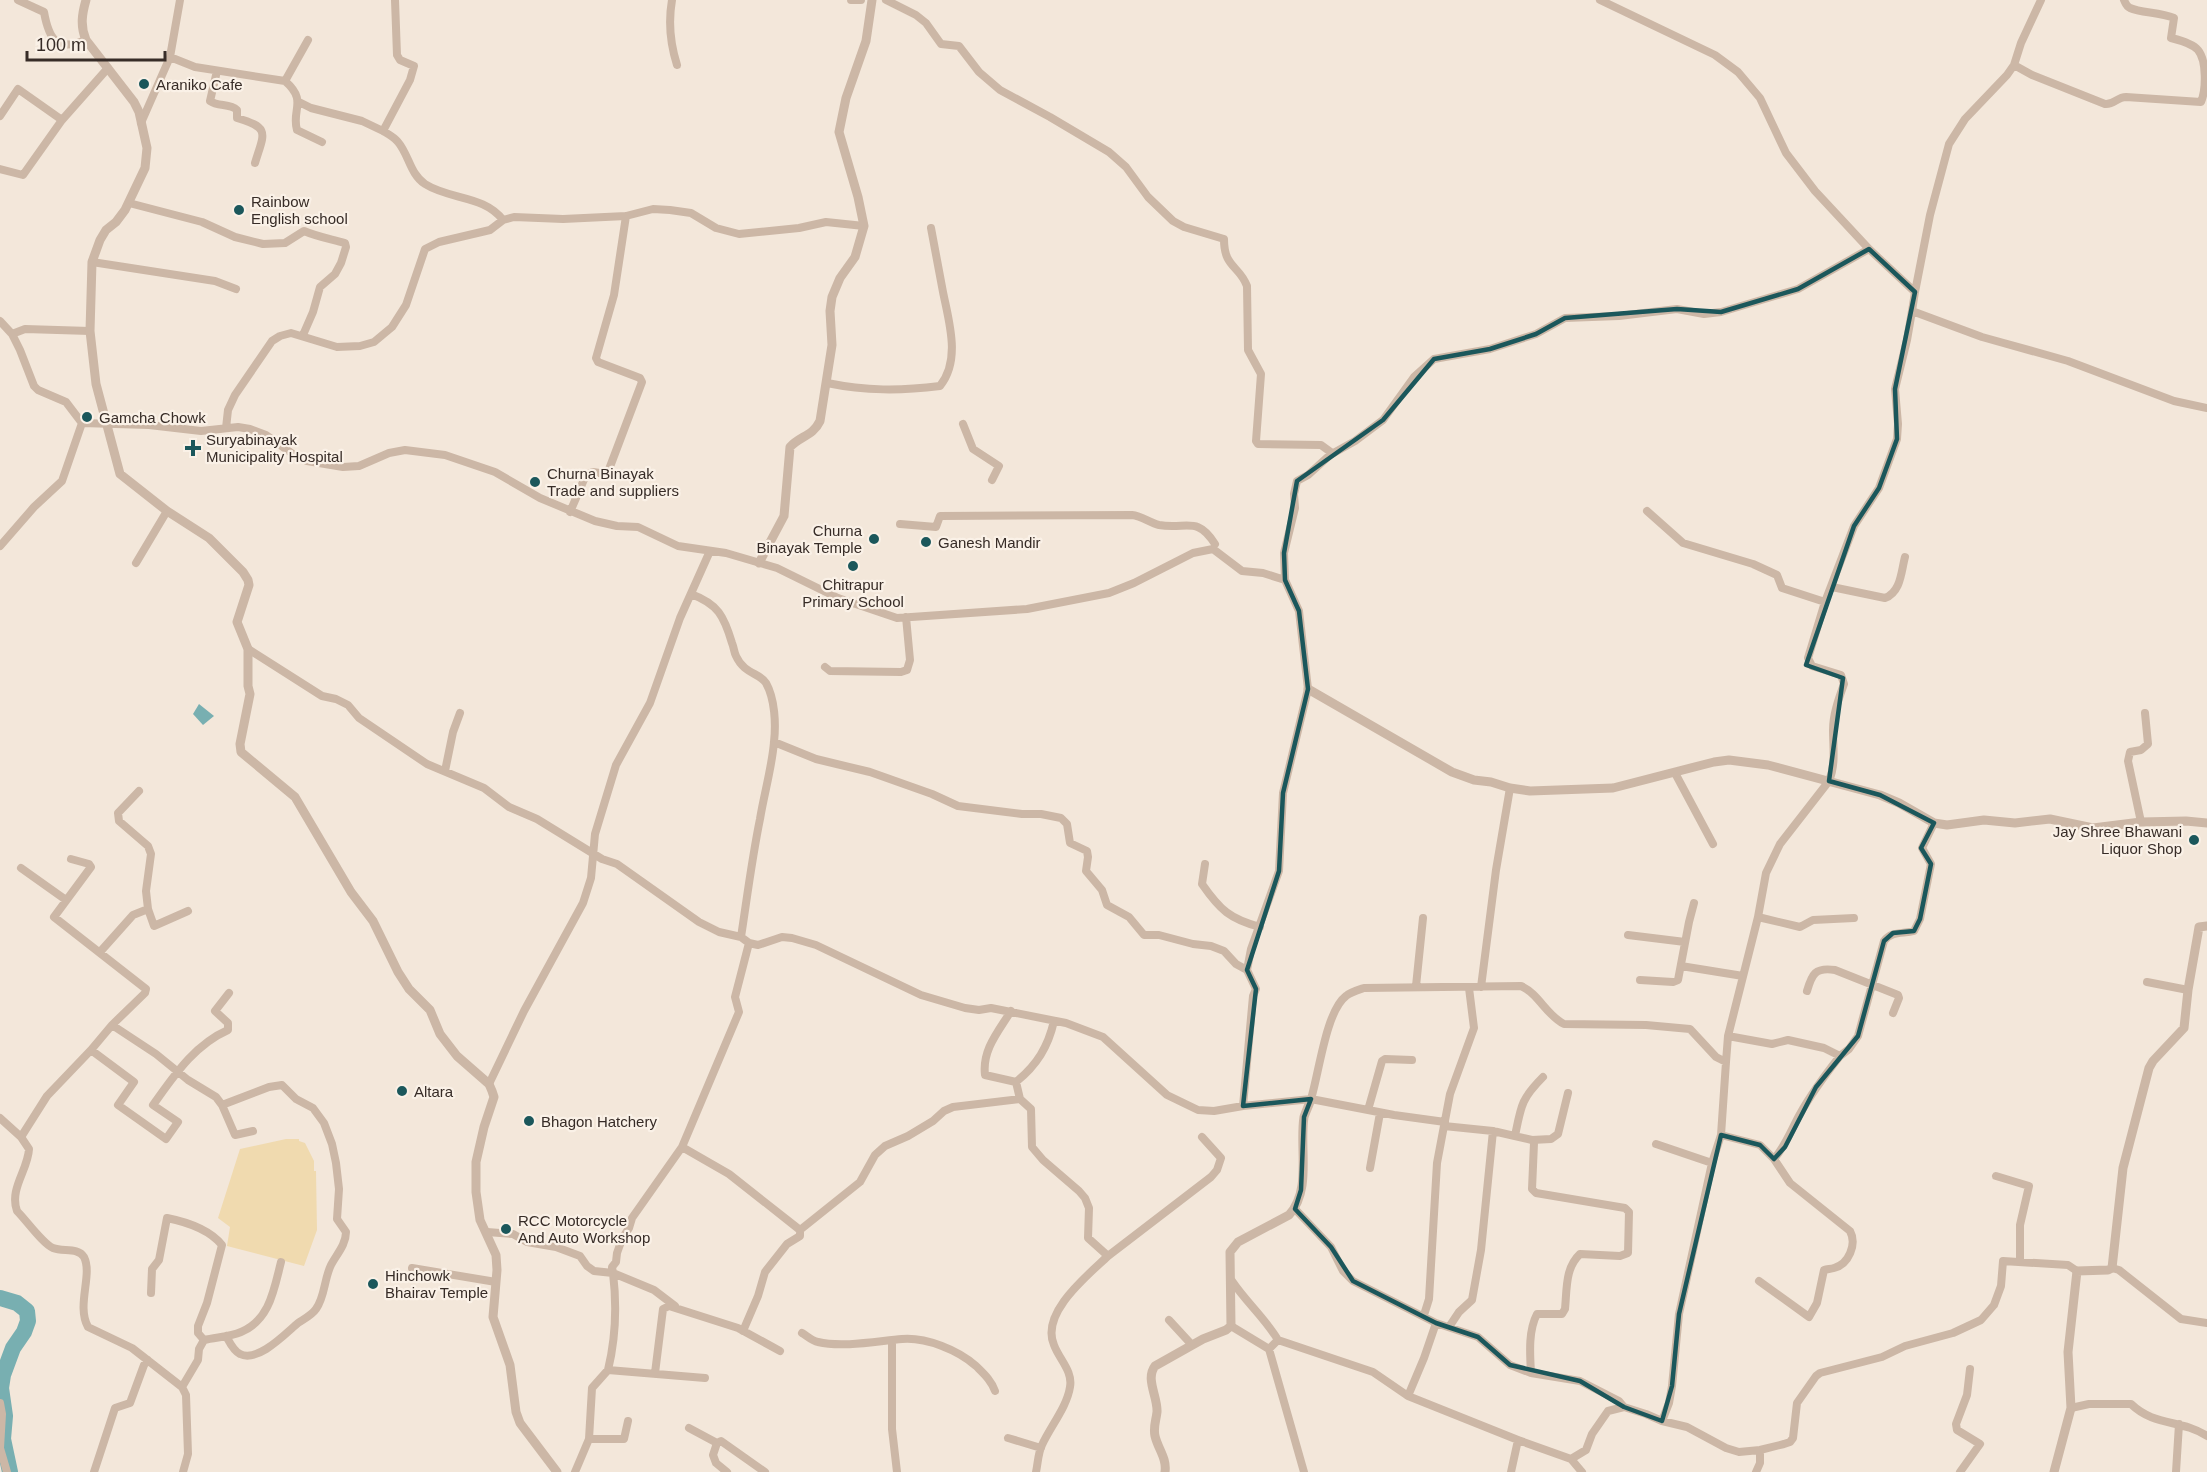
<svg xmlns="http://www.w3.org/2000/svg" width="2207" height="1472" font-family="Arial,sans-serif">
  <rect width="100%" height="100%" fill="#f3e7da"/>
  <path fill="#f0daaf" d="M286,1139H299V1141L305,1143L314,1161V1171H316L317,1230L304,1266L227,1246L230,1227L218,1218L240,1149Z"/>
  <path fill="#78afb1" d="M199,704L214,716L203,725L193,714Z"/>
  <g fill="none" stroke-linecap="round" stroke-linejoin="round">
    <path stroke="#78afb1" stroke-width="16" d="M0,1298L17,1303L27,1311L28,1321L24,1332L13,1348L3,1375L1,1388L5,1416L3,1439L10,1472"/>
    <path stroke="#ccb7a6" stroke-width="8" d="M18,0L44,12C49,40 57,52 86,40
      M672,0C668,23 670,43 677,65
      M851,0H861
      M886,0L916,15L926,23L941,44L959,46L979,72L1000,90L1050,117L1109,152L1126,167L1148,197L1173,221L1184,227L1224,239C1224,268 1239,265 1247,286L1248,350L1261,374L1256,441L1258,444L1321,445L1332,453
      M1600,0L1715,55L1738,72L1760,98L1786,153L1815,191L1869,249L1915,292L1912,311L1982,337L2068,361L2174,401L2207,408
      M170,57L195,67L285,81C308,101 291,110 297,130L322,142
      M2014,65L2032,75L2105,104C2114,105 2117,97 2126,97L2201,102C2206,90 2207,61 2198,50C2192,43 2179,40 2171,38L2174,18C2160,12 2141,13 2130,8C2126,6 2126,4 2124,0
      M217,71L210,101C218,107 230,103 237,110V118C271,128 264,133 255,163
      M285,81L308,40
      M299,102L311,108L362,121L383,131L410,80L414,66L400,60L397,55L395,0
      M0,116L18,89L62,120
      M141,123L170,57L180,0
      M383,131C388,134 394,137 398,142C409,155 410,174 425,184C450,200 484,195 503,220
      M0,169L23,175L62,120L108,68
      M129,203L202,222L235,237L263,244L285,243L304,231C318,237 331,239 345,243L346,247L341,263L335,274L320,287L313,312L303,335
      M92,262L215,281L236,289
      M1915,292L1930,215L1949,144L1965,119L2007,75L2014,65L2021,43L2041,0
      M0,321L12,334L20,350L34,386L38,390L66,402L82,423
      M12,334L25,329L90,331
      M827,383C866,391 900,391 940,386C961,360 949,322 943,292C939,270 935,249 931,228
      M82,423L149,425L201,431L238,427L250,429L266,435L297,457L307,461L343,467L359,466L389,453L405,450L445,455L495,472L540,498L595,521L617,526L638,527L678,546L726,553L777,568L838,598L897,618L1027,609L1109,593L1134,583L1193,553L1213,549L1242,571L1263,573L1285,580L1299,611L1308,689L1283,793L1279,871L1251,949L1247,970L1256,989L1253,996L1243,1106
      M963,424L973,449L999,466L992,480
      M226,428L228,410L235,395L272,341L280,336L291,333L337,347L360,346L374,342L392,327L406,305L425,249L439,242L490,230L503,220L514,217L563,219L626,216L653,209L670,210L691,213L716,228L739,234L799,228L826,222L864,226
      M1647,511L1683,543L1753,564L1777,575L1782,588L1825,602
      M570,512L586,475L593,472L606,474L608,472L642,382L640,378L598,362L596,358L614,295L626,216
      M900,524L936,527L940,516L1132,515C1142,516 1150,523 1159,525C1186,530 1197,515 1215,544
      M0,546L34,507L62,481L82,423
      M136,563L167,511
      M1285,580L1284,553L1295,508L1294,494L1297,481L1308,475L1330,455L1355,441L1383,420L1414,377L1434,359L1490,349L1536,334L1565,318L1619,316L1677,309L1704,314L1721,312L1798,289L1869,249
      M1832,587L1885,598C1901,592 1901,572 1905,557
      M691,594C718,604 724,616 732,643C734,648 734,652 736,656C744,674 760,673 766,683C775,699 776,724 774,742C772,767 764,794 760,819C752,858 747,898 741,937
      M248,649L322,696L336,699L348,705L359,718L427,764L484,788L509,807L537,819L602,859L617,864L699,922L719,932L741,937L749,943L758,945L782,937L792,938L816,945L921,995L965,1008L979,1010L991,1008L1066,1023L1103,1037L1167,1095L1198,1110L1214,1111L1243,1106L1311,1099L1394,1115L1445,1122
      M825,667L830,671L901,672L907,670L910,660L906,617
      M774,742L816,759L870,772L932,794L958,806L1022,814H1041L1061,818L1067,824L1070,843L1087,851L1088,857L1086,871L1102,890L1107,905L1129,917L1144,935H1159L1193,944L1211,946L1224,951L1236,964L1247,970
      M445,771L453,732L460,713
      M1675,773L1713,844
      M139,791L118,813L119,821L148,846L151,854L146,891L148,909L154,926L188,911
      M2141,822L2128,761L2130,752L2141,750L2148,744L2145,713
      M71,859L89,864L91,867L54,917L146,989L145,993L112,1025
      M1205,864L1202,884C1220,910 1230,919 1260,927
      M21,868L66,900
      M1758,917L1800,927L1813,920L1854,918
      M1628,935L1685,942
      M100,952L133,915L148,909
      M1681,966L1743,976
      M1640,980L1673,982L1678,980L1689,922L1694,903
      M2147,982L2188,990
      M1416,986L1423,918
      M1481,987L1496,870L1510,788
      M1807,991C1812,974 1815,967 1835,970L1898,995L1899,998L1893,1013
      M1011,1011C998,1032 982,1050 985,1075L1016,1082C1037,1065 1048,1047 1054,1021
      M1728,1036L1772,1044L1788,1040L1824,1048L1840,1056L1849,1049L1858,1036L1884,941C1891,931 1903,934 1914,931L1920,919L1931,864L1922,848L1934,823
      M91,1050L134,1082L118,1105L166,1139L178,1122L153,1105C174,1076 194,1045 228,1030V1023L215,1011L229,993
      M1016,1082L1020,1099L1031,1109L1032,1147L1043,1160L1079,1191L1085,1198L1089,1208L1088,1238L1108,1256C1088,1275 1040,1313 1054,1345C1059,1359 1073,1371 1070,1387C1067,1407 1050,1427 1042,1445C1038,1453 1038,1463 1036,1472
      M489,1084L524,1011L583,903L591,878L595,834L616,765L650,703L680,618L710,551
      M1311,1099C1319,1073 1326,1011 1346,996C1351,992 1358,990 1364,988L1521,986C1539,994 1546,1015 1564,1024L1646,1025L1690,1029L1716,1057L1726,1062L1728,1036L1758,917L1766,873L1780,844L1829,781C1836,764 1833,748 1833,730C1833,714 1839,698 1844,684L1841,675L1812,666L1808,658L1825,602L1854,526L1879,488L1897,439L1898,424L1895,389L1907,340L1912,311
      M222,1105L269,1087L282,1085L296,1099L313,1108L324,1123L332,1144L336,1163L339,1189L337,1219L346,1232C346,1245 336,1255 331,1265C324,1279 325,1297 316,1309C312,1315 304,1319 298,1323C286,1333 258,1363 240,1354C233,1351 229,1341 226,1336
      M1368,1110L1382,1061L1385,1059L1412,1060
      M0,1118L21,1137L29,1149C28,1170 9,1189 17,1211C26,1220 43,1244 53,1248C63,1252 78,1247 84,1257C93,1275 76,1305 88,1327L132,1348L182,1387L186,1395L188,1454L183,1472
      M1444,1126L1493,1131L1481,1250L1472,1300L1459,1312L1449,1327
      M1493,1131L1532,1140L1534,1143L1532,1189L1536,1193L1625,1208L1629,1212L1628,1253L1620,1256L1580,1254C1565,1268 1567,1289 1565,1309L1562,1314H1537C1528,1331 1530,1355 1531,1373
      M1721,1135L1760,1145L1774,1159L1790,1183L1850,1231C1857,1244 1849,1264 1834,1268C1831,1269 1827,1269 1824,1270L1817,1303L1809,1317L1759,1281
      M1515,1136C1521,1106 1521,1099 1543,1077
      M21,1137L47,1096L91,1050L112,1025L156,1054L188,1080L216,1097L222,1105L235,1135L253,1131
      M1532,1140L1551,1139L1558,1134L1568,1093
      M1656,1144L1712,1163
      M682,1147L739,1012L735,997L749,943
      M1774,1159C1786,1145 1791,1130 1800,1114C1811,1094 1825,1075 1840,1056
      M1370,1168L1380,1113
      M1996,1176L2029,1186L2020,1225V1262
      M1295,1209L1331,1247L1343,1271L1353,1281L1436,1323L1478,1337L1510,1365L1531,1373L1580,1381L1619,1401L1624,1407
      M800,1230L860,1182L875,1155L885,1146L908,1136L933,1121L944,1111L953,1107L1020,1099
      M487,1232L513,1234L527,1242L556,1247L580,1256L587,1266L594,1271L613,1273C617,1306 616,1337 608,1370
      M1108,1256L1211,1177L1217,1170L1221,1158L1202,1137
      M412,1268L496,1282
      M2112,1268L2119,1270L2181,1319L2207,1323
      M1232,1281C1246,1302 1265,1318 1278,1340
      M151,1293L152,1269L159,1260L167,1218C187,1222 209,1229 222,1245L207,1303L198,1326V1333L204,1340
      M675,1306L654,1290L613,1273L612,1267L616,1262L617,1253L622,1239L629,1228L632,1218L682,1147L729,1174L800,1230V1236L787,1244L765,1272L758,1296L743,1331
      M1424,1315L1429,1299L1437,1163L1450,1094L1474,1028L1469,988
      M1169,1320L1192,1345
      M1231,1326L1269,1349L1304,1472
      M802,1333C807,1336 812,1341 818,1342C842,1348 878,1341 902,1339C926,1337 958,1350 976,1366C984,1374 991,1380 995,1391
      M892,1341V1429L897,1472
      M1269,1349L1278,1340L1373,1372L1408,1396L1518,1440L1571,1459L1586,1450L1592,1434L1608,1411L1624,1407L1646,1414L1662,1421L1687,1427L1726,1448L1739,1452L1760,1450L1784,1444L1790,1442L1793,1438L1797,1403L1816,1376L1820,1373L1882,1357L1905,1346L1953,1333L1981,1320L1994,1305L2001,1286L2003,1261L2068,1265L2077,1271
      M655,1373L663,1309L669,1306L738,1328L780,1351
      M182,1387L198,1360L199,1349L204,1340C216,1337 230,1337 241,1332C270,1320 274,1289 281,1262
      M1408,1396L1424,1358L1436,1323
      M0,1403L2,1414L0,1448L7,1472
      M2071,1408L2089,1404H2131C2155,1427 2181,1419 2207,1436
      M1662,1421L1669,1403L1672,1386L1679,1314L1712,1163L1721,1135L1726,1062
      M689,1428L717,1443
      M1008,1438L1041,1448
      M589,1439H624L628,1421
      M1571,1459L1582,1472
      M94,1472L115,1408L130,1403L144,1365L148,1360
      M575,1472L589,1439L592,1388L608,1370L705,1378
      M727,1472L716,1463L713,1455L717,1443L721,1441L765,1472
      M1511,1472L1518,1440
      M1756,1472L1760,1463V1450
      M1960,1472L1980,1444L1957,1430L1956,1424L1967,1395L1970,1369
      M2176,1472L2179,1424"/>
    <path stroke="#ccb7a6" stroke-width="9" d="M86,0C82,14 80,26 86,40L134,102L139,112L147,148L145,168L125,210L116,222L106,230L100,240L92,262L90,331L96,384L120,474L167,511L209,538L243,572L248,580L249,585L237,622L248,649V686L250,694L240,744L241,752L295,797L351,892L373,921L398,972L409,989L430,1010L440,1034L457,1056L489,1084L492,1091L494,1097L484,1127L476,1162V1192L480,1220L496,1255L497,1270L493,1317L510,1365L516,1412L520,1423L557,1472
      M759,563L784,516L790,447C800,436 813,436 820,421L832,345L830,311L832,297L840,278L855,257L864,226L858,197L839,132L846,98L866,41L872,0
      M1308,689L1452,772L1474,780L1491,782L1510,788L1530,791L1613,788L1714,762L1729,760L1768,765L1880,795L1899,803L1934,823L1947,825L1984,820L2015,823L2050,819L2093,828L2141,822L2186,821L2207,823
      M1165,1472C1167,1458 1158,1449 1155,1436C1153,1427 1156,1421 1157,1412C1158,1397 1145,1379 1155,1366L1203,1339L1226,1330L1231,1326L1230,1252L1238,1242L1289,1215C1312,1190 1299,1148 1304,1117C1306,1111 1309,1105 1311,1099
      M2054,1472L2071,1408L2068,1352L2077,1271L2108,1270L2112,1268L2123,1168L2149,1068L2153,1061L2184,1028L2188,990L2198,933L2199,927L2207,926"/>
  </g>
  <path fill="none" stroke="#1b575b" stroke-width="4.5" stroke-linejoin="round" d="M1869,249L1915,292L1895,389L1897,439L1879,488L1854,526L1806,665L1843,678L1829,781L1880,795L1934,823L1921,848L1931,864L1920,919L1914,931L1893,933L1884,941L1858,1036L1816,1087L1785,1147L1774,1159L1760,1145L1721,1135L1679,1314L1672,1386L1662,1421L1624,1407L1580,1381L1510,1365L1478,1337L1436,1323L1353,1281L1331,1247L1295,1209L1301,1190L1304,1117L1311,1099L1243,1106L1256,989L1247,970L1279,871L1283,793L1308,689L1299,611L1285,580L1284,553L1297,481L1383,420L1434,359L1490,349L1536,334L1565,318L1677,309L1721,312L1798,289Z"/>
  <g fill="#1b575b" stroke="#faf1e7" stroke-width="2">
    <circle cx="144" cy="84" r="6"/>
    <circle cx="239" cy="210" r="6"/>
    <circle cx="87" cy="417" r="6"/>
    <path d="M190 439h6v6h6v6h-6v6h-6v-6h-6v-6h6z"/>
    <circle cx="535" cy="482" r="6"/>
    <circle cx="874" cy="539" r="6"/>
    <circle cx="926" cy="542" r="6"/>
    <circle cx="853" cy="566" r="6"/>
    <circle cx="2194" cy="840" r="6"/>
    <circle cx="402" cy="1091" r="6"/>
    <circle cx="529" cy="1121" r="6"/>
    <circle cx="506" cy="1229" r="6"/>
    <circle cx="373" cy="1284" r="6"/>
  </g>
  <g text-anchor="middle" dominant-baseline="central" stroke-width="4.5" stroke-linejoin="round" paint-order="stroke">
    <g font-size="15" fill="#372c27" stroke="#faf1e7" text-anchor="start">
      <text x="156" y="84">Araniko Cafe</text>
      <text x="251" y="201">Rainbow<tspan x="251" dy="17">English school</tspan></text>
      <text x="99" y="417">Gamcha Chowk</text>
      <text x="206" y="439">Suryabinayak<tspan x="206" dy="17">Municipality Hospital</tspan></text>
      <text x="547" y="473">Churna Binayak<tspan x="547" dy="17">Trade and suppliers</tspan></text>
      <text x="862" y="530" text-anchor="end">Churna<tspan x="862" dy="17">Binayak Temple</tspan></text>
      <text x="938" y="542">Ganesh Mandir</text>
      <text x="853" y="584" text-anchor="middle">Chitrapur<tspan x="853" dy="17">Primary School</tspan></text>
      <text x="2182" y="831" text-anchor="end">Jay Shree Bhawani<tspan x="2182" dy="17">Liquor Shop</tspan></text>
      <text x="414" y="1091">Altara</text>
      <text x="541" y="1121">Bhagon Hatchery</text>
      <text x="518" y="1220">RCC Motorcycle<tspan x="518" dy="17">And Auto Workshop</tspan></text>
      <text x="385" y="1275">Hinchowk<tspan x="385" dy="17">Bhairav Temple</tspan></text>
    </g>
  </g>
  <path d="M27 51v9h138v-9" fill="none" stroke="#372c27" stroke-width="3"/>
  <text x="36" y="51" font-size="18" fill="#372c27" stroke="#faf1e7" stroke-width="4.5" paint-order="stroke">100 m</text>
</svg>
